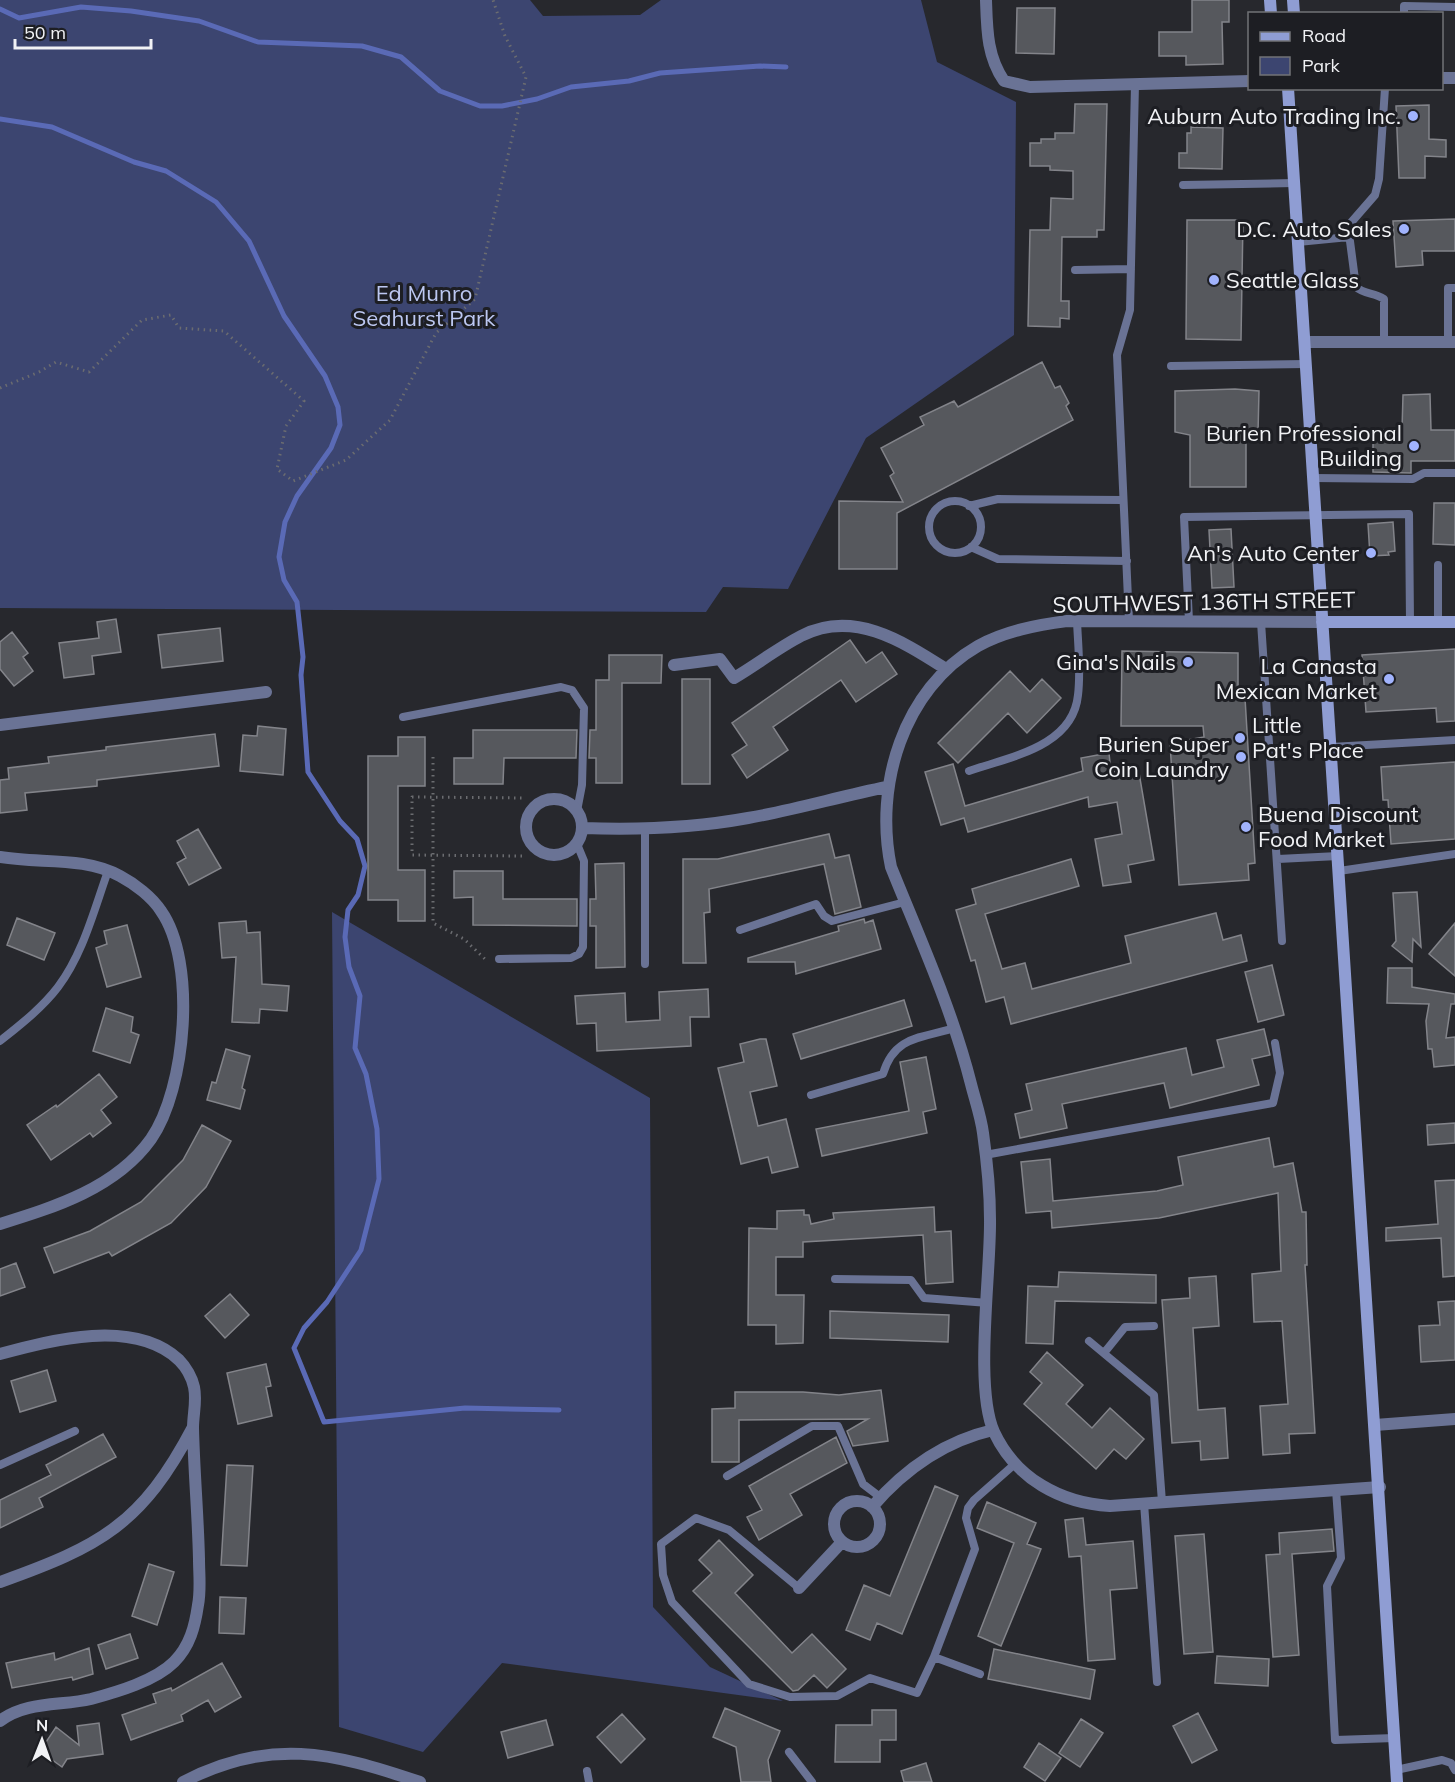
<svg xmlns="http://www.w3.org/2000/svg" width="1455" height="1782" font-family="Mulish,sans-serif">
  <rect width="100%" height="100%" fill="#27282d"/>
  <path fill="#3c4570" d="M0,0H530L543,16L640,15L661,0H921L937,62L1016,102L1014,335L866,438L788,589L723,587L706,612L0,608Z
    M332,912L650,1098L653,1607L710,1667L783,1701L502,1663L423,1752L339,1727Z"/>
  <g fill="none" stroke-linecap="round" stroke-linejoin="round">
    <path stroke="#5a6ab6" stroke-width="5" d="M0,9L19,18L81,7L131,11L199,21L258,42L362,46L401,57L440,91L480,106H502L537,99L571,87L629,81L660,73L760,66L786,67
      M0,119L52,127L134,162L166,171L216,202L249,241L284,316L325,376L338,407L340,425L331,448L297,496L285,522L279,557L284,580L297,602L303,657L301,675L308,772L340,821L357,839L365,866L358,895L348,910L345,937L349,967L360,996L355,1048L366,1074L377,1129L379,1179L361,1250L327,1302L304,1328L294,1348L324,1422L465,1408L559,1410"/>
  </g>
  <path fill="#56585d" stroke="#83848a" stroke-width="1.5" d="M1192,0H1229V22H1222L1223,64L1186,65V56H1159V32H1192Z
    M1017,8H1055L1054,54L1016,53Z
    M1075,104H1107L1104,230H1097V237H1062L1061,301H1069V319L1060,318V327L1028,326L1030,230H1050L1051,198L1073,199V171L1050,170V166H1030V143H1041V139H1055V133H1074Z
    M1429,105V139L1446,140V157L1425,156V178H1399L1396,106Z
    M1191,127L1223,128L1222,169L1179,168V153H1187V133H1191Z
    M1455,219V251H1422L1423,265L1396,267L1393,221Z
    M1187,220H1243L1241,340L1186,339Z
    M1042,362L1055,388L1060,386L1069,403L1066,406L1073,420L897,513V569H839V501L903,502L890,476L894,473L881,448L924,425L920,417L954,401L958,407Z
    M1235,389L1259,391L1258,433L1246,435V487H1190V435L1175,432V391Z
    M1430,394L1431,430H1455V461H1411V473L1373,472V430H1402L1403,395Z
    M1434,503H1455V545L1433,544Z
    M1393,522L1395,551L1388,552L1389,555L1370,556L1368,524Z
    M1231,529L1234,587L1212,588L1209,530Z
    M116,619L121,652L92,656L94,674L64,678L59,643L99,638L97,622Z
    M220,628L223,661L162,668L158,635Z
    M12,632L28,653L23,657L33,671L14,686L0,669V642Z
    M850,640L866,663L882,652L897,674L856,702L841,680L773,727L788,750L747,778L732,755L747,745L732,723Z
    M1455,649V721L1437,722L1436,708L1366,712L1362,655Z
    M1122,651L1238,653V698H1245L1255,863L1248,864L1249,880L1179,885L1170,743L1204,737L1203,726H1121Z
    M609,655H662L661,683H622V783H596V758H589L590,730H596V680H609Z
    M1010,671L1030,692L1042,679L1061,698L1027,733L1008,713L958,763L938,743Z
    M682,679H710V784H682Z
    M258,726L286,729L283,775L240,771L243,735L257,736Z
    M473,730H577L576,758H504L503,784H454V758H473Z
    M215,734L219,766L97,780V786L25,793L27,810L0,813V780L9,779L8,768L49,763L48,757L106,750V747Z
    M398,737H425V786H398V870H425V921H398V900H368V756H398Z
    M1109,753L1111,772L1138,767L1154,860L1128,865L1131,882L1103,886L1095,839L1122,834L1117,802L1089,807L1088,797L968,832L964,818L941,825L925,772L953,764L965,806L1083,771L1081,758Z
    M1455,762V839L1391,844L1388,800H1383L1381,767Z
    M198,829L221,868L189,885L177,863L186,858L177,841Z
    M829,834L835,858L849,855L861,907L835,914L824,864L709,889L710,912L704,913L706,963H683V859H718Z
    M1071,859L1079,886L985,914L1002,969L1025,963L1032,989L1131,963L1125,936L1216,913L1223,940L1241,935L1247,961L1011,1024L1004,997L986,1002L975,960L971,961L956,910L976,904L972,889Z
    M624,863L625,967L596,968V926H590V899H596L595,864Z
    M454,871H503V899H577V926L473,925V897L454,898Z
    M1417,892L1421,947L1413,939L1412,962L1392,946L1396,941L1393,893Z
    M17,918L55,933L44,960L7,945Z
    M864,919L865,923L873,920L881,949L796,974L795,962H748V958L839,931L838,926Z
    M246,921L247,933L260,932L262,984L289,986L287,1011L260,1009L259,1023L232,1022L236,957L222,958L219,923Z
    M1455,923V976L1429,954Z
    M127,925L141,977L107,987L96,948L107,944L104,931Z
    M1272,965L1284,1015L1258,1022L1245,972Z
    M1388,968H1412V987L1455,994V1004H1451L1446,1038L1455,1037V1065L1434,1067L1432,1049H1428L1426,1021L1429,1004L1387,1003Z
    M708,989L709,1017H690L691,1046L597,1051L596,1023L577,1024L575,996L625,993L626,1022L660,1020L659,992Z
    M904,1000L912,1026L801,1059L793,1034Z
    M106,1008L133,1017L131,1032L139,1035L130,1063L93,1051Z
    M1264,1029L1270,1055L1252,1059L1259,1085L1170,1108L1164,1083L1062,1104L1067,1128L1020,1138L1015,1114L1032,1110L1026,1084L1186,1048L1192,1075L1224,1067L1217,1040Z
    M760,1039H766L777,1086L750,1092L758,1126L786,1119L798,1167L772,1173L768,1157L741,1164L718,1068L744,1062L740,1044Z
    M226,1049L250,1056L242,1088L245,1090L240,1109L207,1100L212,1082L216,1083Z
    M926,1057L936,1109L923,1112L927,1133L822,1156L816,1129L909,1111L900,1062Z
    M99,1074L117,1097L101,1110L111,1123L93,1137L90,1133L51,1160L27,1125L56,1105L57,1107Z
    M1455,1123V1143L1428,1145L1427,1125Z
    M202,1125L231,1141L206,1187L171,1223L112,1256L109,1252L54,1273L44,1248L90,1231L141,1202L183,1160Z
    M1269,1138L1274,1167L1293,1163L1302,1212H1306L1307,1265H1305L1315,1433L1289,1434L1290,1453L1263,1455L1260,1406L1288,1404L1282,1321L1254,1322L1252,1274L1281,1271L1278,1193L1159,1218L1052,1228L1051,1211L1026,1213L1021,1162L1050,1159L1053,1201L1157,1191L1183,1185L1178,1157Z
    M1455,1180V1276L1443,1277L1441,1238L1386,1241V1228L1438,1224L1435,1181Z
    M934,1207L935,1232L951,1231L953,1282L926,1284L923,1235L803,1242V1257H776V1295H804L803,1343L776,1344V1325H748L749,1228L777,1229V1211L804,1210V1215H809L811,1224L834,1219L833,1213Z
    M16,1263L25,1287L0,1296V1269Z
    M1059,1272L1156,1275V1303L1055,1301L1053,1344L1026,1343L1028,1286L1058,1287Z
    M1216,1276L1219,1326L1193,1328L1198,1410L1225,1408L1228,1458L1201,1460L1200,1441L1172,1443L1162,1300L1190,1298L1189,1278Z
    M230,1294L249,1315L225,1338L205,1316Z
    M1455,1301V1360L1421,1362L1419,1326L1440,1325L1438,1302Z
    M830,1311L949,1315L948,1342L830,1338Z
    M1047,1352L1083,1385L1066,1404L1092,1428L1110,1408L1144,1439L1126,1459L1114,1449L1096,1469L1024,1404L1042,1383L1030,1372Z
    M266,1364L271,1386L266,1387L272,1416L238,1424L227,1373Z
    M47,1370L56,1401L20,1412L11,1381Z
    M881,1390L888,1441L853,1446L847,1431L868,1419L739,1420V1462H712V1409L735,1408V1392H803L839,1395Z
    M103,1434L116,1457L39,1498L43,1507L0,1528V1500L51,1475L46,1465Z
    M836,1437L847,1463L790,1494L802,1515L759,1540L747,1517L762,1510L749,1486Z
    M227,1465L253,1466L247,1566L221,1565Z
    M935,1486L958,1496L902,1634L877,1623L870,1640L846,1630L864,1585L890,1596Z
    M987,1502L1036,1523L1027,1544L1041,1549L1001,1646L978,1636L1014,1543L977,1528Z
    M1083,1518L1086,1545L1133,1541L1137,1588L1110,1590L1115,1659L1088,1661L1081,1556L1069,1557L1065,1520Z
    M1332,1529L1334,1551L1292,1554L1299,1655L1273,1657L1266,1555L1280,1554L1279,1533Z
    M1204,1534L1213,1652L1184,1654L1175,1536Z
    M719,1540L753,1575L735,1593L792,1653L812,1634L846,1669L827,1688L814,1675L798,1690L793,1691L693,1591L712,1573L699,1560Z
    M149,1564L174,1572L157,1625L132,1616Z
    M220,1597L246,1598L244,1634L219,1633Z
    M130,1634L138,1658L106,1669L98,1645Z
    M89,1648L93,1674L73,1680L72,1677L12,1688L6,1663L54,1653L55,1660Z
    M994,1649L1095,1670L1090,1699L988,1679Z
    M1217,1656L1269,1659L1268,1686L1215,1683Z
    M222,1663L241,1697L215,1712L208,1700L181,1715L183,1721L131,1740L122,1715L156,1703L153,1694L171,1688L172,1691Z
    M725,1708L780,1731L768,1760L771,1782H741L736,1747L713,1737Z
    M872,1710H896V1740H880V1762H835L836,1725H872Z
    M1198,1713L1217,1750L1192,1763L1173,1726Z
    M622,1714L645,1739L621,1763L597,1737Z
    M1081,1719L1103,1733L1080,1767L1059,1753Z
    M546,1720L553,1745L508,1758L501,1732Z
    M99,1723L103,1754L67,1759L62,1767L40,1751L56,1727L79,1745L77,1726Z
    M1039,1743L1061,1758L1045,1781L1024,1767Z
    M926,1763L932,1782H904L901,1771Z"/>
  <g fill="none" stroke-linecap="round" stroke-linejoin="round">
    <path stroke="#6b6c70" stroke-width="3" stroke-dasharray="1.5 4.5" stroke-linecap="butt" d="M0,388L39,372L56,362L89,372L142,320L171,315L179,328L224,331L304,401L286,426L277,469L293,481L346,460L390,420L436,333L475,299L526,77L505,36L493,0
      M433,757V923L464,939L487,961
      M522,856L412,855V797L525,798"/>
    <path stroke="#6a7395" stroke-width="8" d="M1404,14V6L1455,7
      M1183,185L1294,183
      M1298,242L1349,237
      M1075,270L1131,269
      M1384,342V299C1374,292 1365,295 1356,287L1348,226L1375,195L1379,179L1385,88
      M1448,342V288H1455
      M1171,366L1306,364
      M1313,478L1413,479L1424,473H1455
      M929 527a26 26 0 1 1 52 0a26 26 0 1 1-52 0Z
      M969,506L998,499L1123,500
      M971,547L998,559L1127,561
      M1129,621L1117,355L1130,310L1135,84
      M1189,621L1184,517L1409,514L1410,622
      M1438,621V565
      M1261,622L1282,941
      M403,717L561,687L572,690L584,708L582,785L577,811
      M1331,747L1455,740
      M969,771C1009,757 1073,747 1078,695C1081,671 1078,645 1077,621
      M1278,859L1338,856
      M1339,871L1455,854
      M740,930L816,904L824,916L832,921L905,902
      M499,959L571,958L579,954L583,947L584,861L577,844
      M645,964V828
      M0,1041C20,1025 42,1008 58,987C83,954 94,910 108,871
      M811,1095L883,1074C894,1036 921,1038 955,1028
      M985,1155L1273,1103L1280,1073L1275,1043
      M835,1279L911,1280L924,1298L988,1303
      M1089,1341L1154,1395L1162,1502
      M1104,1353L1125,1327L1154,1326
      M0,1465L75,1431
      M727,1476L812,1426H838L863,1484L880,1497
      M1336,1490L1341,1558L1327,1586L1335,1740L1395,1738
      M1144,1503L1157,1682
      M799,1588L729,1530L696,1518L661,1544L663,1575L672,1602L749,1684L790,1697L837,1696L870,1678L917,1693L934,1657
      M980,1674L934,1657L975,1549L966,1518L968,1508L974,1500L1016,1463
      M789,1752L812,1782
      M1396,1770L1442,1760L1451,1763L1455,1770
      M587,1771L589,1782"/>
    <path stroke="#6a7395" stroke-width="12" d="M986,0C987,30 987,56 1004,81L1030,87L1250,81
      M1442,78H1455
      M1305,342H1455
      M1322,622L1067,621C1037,625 1005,631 978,646C903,689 874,786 891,867C920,939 952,1009 971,1084C975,1100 981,1117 983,1133C987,1161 990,1191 990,1219C991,1272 974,1387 994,1432C1016,1479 1061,1503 1110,1506L1380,1487
      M674,665L720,659L734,678C756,665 778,648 801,636C853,609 902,641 946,669
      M0,725L266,692
      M526 827a28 28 0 1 1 56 0a28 28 0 1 1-56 0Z
      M583,828C638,830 694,828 748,818C795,810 841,796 887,787
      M0,857C39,864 84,856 120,876C135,884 152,897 161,911C197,962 186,1089 151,1139C116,1188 55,1207 0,1224
      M0,1354C52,1340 134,1318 179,1360C186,1367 192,1378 194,1387C197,1401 193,1414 193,1428C194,1472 198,1515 199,1559C199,1574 201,1590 198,1605C195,1626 190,1646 174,1662C155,1681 117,1692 91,1699C61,1706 26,1701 0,1721
      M1375,1425L1455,1419
      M834 1524a23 23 0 1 1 46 0a23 23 0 1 1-46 0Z
      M872,1507C904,1470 945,1441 993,1430
      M0,1582C101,1546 142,1524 193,1427
      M799,1588L842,1542
      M183,1782C270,1737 331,1752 420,1782"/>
    <path stroke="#8f9dd3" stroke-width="12" d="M1270,0L1271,14
      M1293,0L1294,14
      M1288,88L1397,1782
      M1322,622H1455"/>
  </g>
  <g fill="#a1b3fd" stroke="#1d1e23" stroke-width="2">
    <circle cx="1413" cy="116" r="6"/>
    <circle cx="1404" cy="229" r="6"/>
    <circle cx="1214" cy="280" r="6"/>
    <circle cx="1414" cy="446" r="6"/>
    <circle cx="1371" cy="553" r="6"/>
    <circle cx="1188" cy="662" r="6"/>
    <circle cx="1389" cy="679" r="6"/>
    <circle cx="1240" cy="738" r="6"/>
    <circle cx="1241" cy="757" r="6"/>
    <circle cx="1246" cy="827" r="6"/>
  </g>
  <g text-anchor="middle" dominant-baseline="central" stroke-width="6" stroke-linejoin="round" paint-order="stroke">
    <g font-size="22" fill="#f1f2f5" stroke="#1d1e23" text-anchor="end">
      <text x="1401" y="116">Auburn Auto Trading Inc.</text>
      <text x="1392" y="229">D.C. Auto Sales</text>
      <text x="1226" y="280" text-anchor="start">Seattle Glass</text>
      <text x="1402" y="433">Burien Professional<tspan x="1402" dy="25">Building</tspan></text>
      <text x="1359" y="553">An's Auto Center</text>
      <text x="1176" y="662">Gina's Nails</text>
      <text x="1377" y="666">La Canasta<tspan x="1377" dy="25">Mexican Market</tspan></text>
      <text x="1252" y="725" text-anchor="start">Little<tspan x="1252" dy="25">Pat's Place</tspan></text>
      <text x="1229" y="744">Burien Super<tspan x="1229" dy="25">Coin Laundry</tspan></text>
      <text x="1258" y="814" text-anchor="start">Buena Discount<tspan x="1258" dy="25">Food Market</tspan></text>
    </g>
    <g font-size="22" fill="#bcc7f1" stroke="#1d1e23">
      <text x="424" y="293">Ed Munro<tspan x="424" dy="25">Seahurst Park</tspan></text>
    </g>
    <g font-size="22" fill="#f1f2f5" stroke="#1d1e23">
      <text transform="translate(1204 602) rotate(-1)">SOUTHWEST 136TH STREET</text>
    </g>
  </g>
  <rect x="1248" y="12" width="195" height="78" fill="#1d1e23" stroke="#727377" stroke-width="1.5"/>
  <rect x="1260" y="32" width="30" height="9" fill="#8f9dd3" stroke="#727377" stroke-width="1.5"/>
  <text x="1302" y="42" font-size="18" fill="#f1f2f5">Road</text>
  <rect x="1260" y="57" width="30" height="18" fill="#3c4570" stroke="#727377" stroke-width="1.5"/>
  <text x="1302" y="72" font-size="18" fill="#f1f2f5">Park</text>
  <g transform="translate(42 1740) rotate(1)" stroke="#1d1e23" stroke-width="4.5" paint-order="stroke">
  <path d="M0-4.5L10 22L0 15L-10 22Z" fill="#f1f2f5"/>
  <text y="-9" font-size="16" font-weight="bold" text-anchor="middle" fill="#f1f2f5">N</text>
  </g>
  <path d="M15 39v9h136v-9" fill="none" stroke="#f1f2f5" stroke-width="3"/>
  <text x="24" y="39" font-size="18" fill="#f1f2f5" stroke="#1d1e23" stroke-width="4.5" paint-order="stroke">50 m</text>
</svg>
